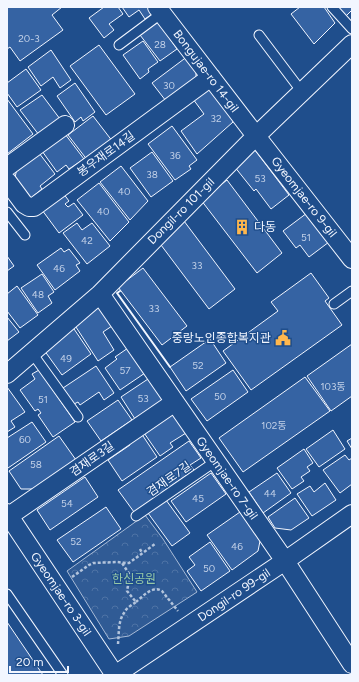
<svg xmlns="http://www.w3.org/2000/svg" width="359" height="682" font-family="Figtree,'Noto Sans KR',sans-serif">
  <defs>
    <pattern id="park-crowns" width="20" height="18" patternUnits="userSpaceOnUse"><rect width="20" height="18" fill="#305b95"/><path d="M2 6a3 3 0 1 1 6 0M12 15a3 3 0 1 1 6 0" fill="none" stroke="#4e73a5"/></pattern>
  </defs>
  <rect width="100%" height="100%" fill="#1f4e8c"/>
  <path fill="url(#park-crowns)" stroke="#a8bbd7" d="M145,515L163,539L197,592L129,636L109,639L67,571Z"/>
  <path fill="#3563a3" stroke="#f2f6ff" d="M7,7H62L52,15L63,30L20,61L10,47L7,49Z
    M104,7H118L123,14L109,24L114,30L104,38L89,18Z
    M122,7H152L155,12L145,19L139,10L129,17Z
    M300,7H324L335,23L314,44L291,14Z
    M338,7H352V10L346,16Z
    M162,19L174,36L170,39L177,49L160,61L140,35Z
    M143,41L158,62L148,69L149,72L140,79L123,55Z
    M99,45L135,94L106,115L70,66Z
    M51,50L71,80L60,88L53,77L41,86L28,67Z
    M188,56L196,67V79L166,101L152,83Z
    M26,69L41,90L17,107L7,93V83Z
    M75,83L95,112L83,121L81,117L75,122L57,96Z
    M213,86L232,111L233,122L197,154L181,131L204,114L193,99Z
    M42,95L60,119L39,135L20,110Z
    M7,99L33,134L7,154Z
    M93,116L113,142L88,161L68,135Z
    M172,126L197,160L189,166L191,169L175,180L148,144Z
    M65,134L84,159L69,169L66,165L57,172L42,151Z
    M255,150L289,195L271,209L256,189L254,191L234,166Z
    M152,152L173,181L151,197L130,168Z
    M39,153L55,174L40,186L42,189L31,198L15,177L17,169Z
    M121,166L148,201L130,220L100,182Z
    M227,180L282,253L257,273L201,200Z
    M99,183L129,222L110,241L77,200Z
    M63,193L69,201L65,204L68,207L74,203L83,215L59,233L42,210Z
    M307,213L329,242L309,257L300,245L296,248L283,231Z
    M184,221L235,289L209,309L158,241Z
    M77,223L82,230L92,223L110,246L87,264L63,233Z
    M61,248L64,252L69,249L80,263L76,265L80,271L55,290L37,265Z
    M7,256L14,266L7,271Z
    M143,268L187,326L162,345L118,287Z
    M311,273L329,298L325,301L342,325L251,390L223,351L278,311L271,302Z
    M42,274L54,292L48,296L52,303L38,313L21,288Z
    M17,286L38,315L20,328L7,311V294Z
    M105,306L115,324L103,332L114,350L98,361L74,324L92,307Z
    M7,317L19,332L7,341Z
    M72,326L91,354L62,375L44,350Z
    M210,339L226,363L186,391L170,367Z
    M352,344V396L331,411L307,376Z
    M128,348L145,373L120,390L105,368L117,359L115,357Z
    M96,366L114,393L104,400L99,392L80,405L78,402L74,404L63,388Z
    M39,370L75,422L53,437L38,415L41,413L38,409L35,411L20,390L35,379L32,374Z
    M233,370L248,392L207,421L191,399Z
    M151,377L166,399L135,419L121,397Z
    M305,377L330,411L243,472L219,438Z
    M7,387L25,412L11,421L15,427L7,432Z
    M118,400L132,420L101,441L87,421Z
    M171,410L186,433L170,443L173,447L160,456L142,430Z
    M32,422L46,442L8,468L7,467V438Z
    M333,430L345,449L319,467L306,449Z
    M141,433L157,457L122,481L108,460L130,445L128,442Z
    M59,436L76,460L34,489H21L9,471Z
    M352,438V449L347,441Z
    M189,441L201,458L190,465L194,470L134,512L118,490Z
    M304,449L313,463L307,467L310,471L301,477L304,481L292,489L277,468Z
    M345,455L349,460L352,458V484L340,493L323,470Z
    M211,473L226,494L186,522L171,501Z
    M277,473L291,493L263,513L249,492Z
    M85,477L98,497L50,530L37,510Z
    M325,483L336,500L312,516L297,494L310,486L314,492Z
    M295,498L309,518L291,530L275,528L268,517Z
    M166,500L190,533L172,546L148,513Z
    M106,507L121,529L73,562L57,540Z
    M240,512L260,541L258,551L232,570L207,535Z
    M210,542L230,571L201,591L187,571L195,565L189,557Z
    M7,622L43,675H7Z"/>
  <g fill="none" stroke-linecap="round" stroke-linejoin="round">
    <defs>
      <path id="lane" d="M332,7L352,29
        M259,35L302,92
        M119,45L162,13
        M7,212L25,235
        M334,304L352,291
        M32,353L78,417
        M136,516L216,461
        M7,594L63,675"/>
      <path id="street" d="M157,7L256,136L352,259
        M7,167L65,125
        M7,181L24,204L29,207H34L211,77
        M100,294L285,561L352,664
        M7,374L100,294L256,136L352,44
        M7,513L115,675
        M9,516L175,402
        M115,675L285,561L352,514"/>
    </defs>
    <use href="#lane" stroke="#f2f6ff" stroke-width="11"/>
    <use href="#street" stroke="#f2f6ff" stroke-width="20"/>
    <path stroke="#b3c4dc" stroke-width="2.5" stroke-dasharray="3 2" stroke-linecap="butt" d="M140,549L142,553
      M72,577L89,565L93,563L117,562L126,563H129L155,544
      M136,602C143,596 153,585 162,591L178,611
      M118,644C119,634 118,621 124,613C126,608 132,605 136,602L127,591L130,575L122,563"/>
    <use href="#lane" stroke="#1f4e8c" stroke-width="9"/>
    <use href="#street" stroke="#1f4e8c" stroke-width="18"/>
    <path stroke="#f2f6ff" stroke-width="2" d="M120,291L117,293L170,367"/>
  </g>
  <defs>
    <symbol id="building-bare" viewBox="-9 -9 18 18"><path d="M-4-6H4V6H1V3H-1V6H-4ZM-2.5-4.3h1.7v1.8h-1.7ZM.8-4.3h1.7v1.8H.8ZM-2.5-1h1.7V.8h-1.7ZM.8-1h1.7V.8H.8Z" fill="#ffb74d" stroke="#1f4e8c" stroke-width="2.5" paint-order="stroke"/></symbol>
    <symbol id="civic-bare" viewBox="-9 -9 18 18"><path d="M-.6-6.5H3V-4.5H.6V-3L4-1V1h2V6H-6V1h2V-1L-.6-3ZM-1.2 2.5V6h2.4V2.5Z" fill="#ffb74d" stroke="#1f4e8c" stroke-width="2.5" paint-order="stroke"/></symbol>
  </defs>
  <g fill-rule="evenodd">
    <use href="#building-bare" x="231" y="216" width="22" height="22"/>
    <use href="#civic-bare" x="272" y="327" width="22" height="22"/>
  </g>
  <g text-anchor="middle" dominant-baseline="central" stroke-width="3" stroke-linejoin="round" paint-order="stroke">
    <g font-size="10" fill="#c3d1e8">
      <text x="29" y="38">20-3</text>
      <text x="160" y="44">28</text>
      <text x="169" y="85">30</text>
      <text x="216" y="118">32</text>
      <text x="175" y="155">36</text>
      <text x="152" y="174">38</text>
      <text x="260" y="178">53</text>
      <text x="124" y="191">40</text>
      <text x="103" y="211">40</text>
      <text x="306" y="237">51</text>
      <text x="87" y="240">42</text>
      <text x="197" y="265">33</text>
      <text x="59" y="268">46</text>
      <text x="38" y="294">48</text>
      <text x="154" y="308">33</text>
      <text x="66" y="358">49</text>
      <text x="198" y="365">52</text>
      <text x="125" y="370">57</text>
      <text x="333" y="386">103동</text>
      <text x="220" y="396">50</text>
      <text x="143" y="398">53</text>
      <text x="43" y="399">51</text>
      <text x="274" y="425">102동</text>
      <text x="25" y="439">60</text>
      <text x="36" y="464">58</text>
      <text x="270" y="493">44</text>
      <text x="198" y="498">45</text>
      <text x="67" y="503">54</text>
      <text x="76" y="541">52</text>
      <text x="237" y="546">46</text>
      <text x="209" y="568">50</text>
    </g>
    <g font-size="12" fill="#f2f6ff" stroke="#1f4e8c">
      <text transform="translate(206 71) rotate(53)">Bongujae-ro 14-gil</text>
      <text transform="translate(106 154) rotate(-36)">봉우재로14길</text>
      <text transform="translate(304 197) rotate(52)">Gyeomjae-ro 9-gil</text>
      <text transform="translate(181 211) rotate(-45)">Dongil-ro 101-gil</text>
      <text transform="translate(92 459) rotate(-35)">겸재로3길</text>
      <text transform="translate(227 478) rotate(55)">Gyeomjae-ro 7-gil</text>
      <text transform="translate(169 479) rotate(-35)">겸재로7길</text>
      <text transform="translate(61 594) rotate(56)">Gyeomjae-ro 3-gil</text>
      <text transform="translate(234 595) rotate(-34)">Dongil-ro 99-gil</text>
    </g>
    <g font-size="12" fill="#f2f6ff" stroke="#1f4e8c" text-anchor="start">
      <text x="254" y="227">다동</text>
      <text x="271" y="338" text-anchor="end">중랑노인종합복지관</text>
    </g>
    <g font-size="12" fill="#97c8a6" stroke="#1f4e8c">
      <text x="134" y="579">한신공원</text>
    </g>
  </g>
  <rect width="359" height="682" fill="none" stroke="#f2f6ff" stroke-width="16"/>
  <path d="M10 666v6h58v-6" fill="none" stroke="#f2f6ff" stroke-width="2"/>
  <text x="16" y="666" font-size="12" fill="#f2f6ff" stroke="#1f4e8c" stroke-width="3" paint-order="stroke">20 m</text>
</svg>
